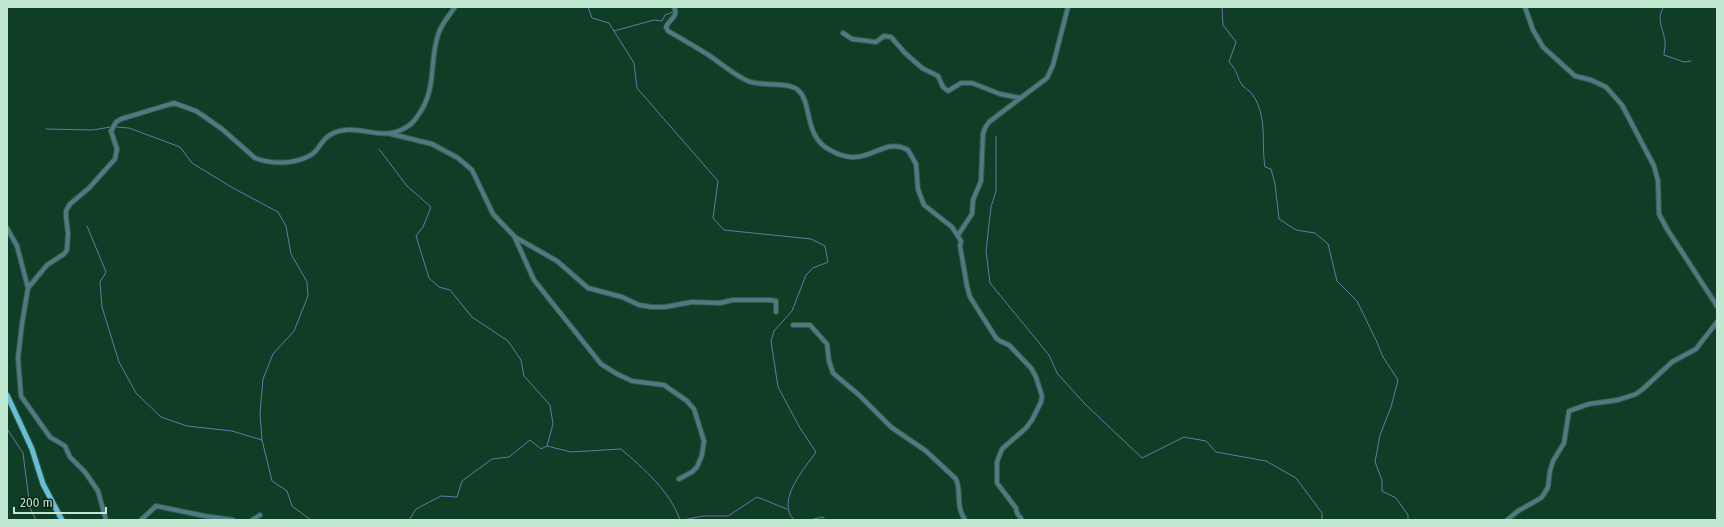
<svg xmlns="http://www.w3.org/2000/svg" width="1724" height="527" font-family="'Fira Sans',sans-serif">
  <rect width="100%" height="100%" fill="#103d26"/>
  <g fill="none" stroke-linecap="round" stroke-linejoin="round">
    <path stroke="#6977a8" stroke-width="1" d="M588,7L592,18L609,23L634,63L637,88L718,181L713,218L724,230L811,239L825,246L828,262L813,268L806,275L792,311L774,331L771,341L778,387L800,428L816,452C805,468 775,501 794,520
      M1222,7L1223,25L1236,42L1229,62C1238,71 1237,79 1243,86C1246,89 1250,91 1252,94C1268,116 1261,142 1265,167L1271,169L1275,184L1279,219L1296,230L1315,233L1328,244L1337,281L1357,301L1376,340L1383,357L1398,380L1391,407L1380,435L1375,462L1382,480V491L1396,498L1408,515V520
      M1664,7C1655,18 1664,30 1665,42C1666,46 1664,50 1664,55L1684,62L1691,61
      M614,31L654,20L662,21L665,15L673,12
      M115,127L129,128L180,147L192,163L233,188L278,212L286,226L291,254L307,282L308,296L294,331L273,354L263,379L260,413L262,440
      M46,129L92,130L111,127
      M996,136V191L991,207L986,251L990,283L1049,355L1057,373L1084,403L1142,458L1184,437L1206,441L1216,452L1266,461L1296,478L1322,513V520
      M379,149L407,186L431,207L423,227L416,236L429,278L439,287L450,290L472,317L508,341L521,360L524,376L550,405L553,424L547,446L571,452L621,449C644,469 670,491 680,520
      M87,226L106,272L100,282L102,307L119,362L136,393L161,417L187,426L232,431L262,440L272,481L287,491L292,506L311,520
      M7,429L23,453L30,508L36,520
      M409,520L416,509L441,496L457,497L462,481L492,459L509,457L530,440L541,449L547,446
      M683,520L703,516H728L757,497L787,509
      M809,520L823,517L825,520"/>
    <defs>
      <path id="minor" d="M674,7C679,17 669,19 666,27L668,31C682,39 696,47 710,56C722,64 734,75 748,81C761,87 787,81 798,90C813,103 803,136 830,150C837,154 847,158 856,157C875,156 888,139 908,150L916,164L918,189L924,205L952,227L961,241L960,246L967,286L970,297L996,338L1000,341L1009,345L1031,368L1036,377L1042,396L1041,402L1032,420L1026,428L1002,449L997,462V483L1016,508L1017,513L1022,520
        M1525,7L1533,30L1543,47L1575,76L1591,80L1606,87L1622,105L1654,166L1658,181L1659,214L1667,229L1717,306
        M843,33L852,39L876,42L884,36L891,37L905,53L922,68L938,76L943,87L948,91L961,83H972L1000,94L1021,98
        M391,134L432,144L458,158L472,170L493,214L515,237L557,261L588,288L622,297L639,305L652,307H665L692,302L720,303L733,300H770L776,301V312
        M7,228L17,246L28,288
        M958,235L972,214L973,200L981,181L983,134L985,128L989,122L1047,78L1053,65L1068,7
        M515,238L534,280L601,364L617,374L632,381L664,385L687,401L694,409L704,441L702,455L697,467L692,472L679,479
        M793,325H810L827,344L829,361L833,373L859,395L891,427L926,451L956,479C962,493 955,505 965,520
        M106,520L98,491L85,472L70,457L65,446L50,437L21,396L18,358L22,324L28,288L47,265L64,254L67,250L68,233L66,217V211L70,204L89,188L115,159L117,149L111,131L116,122L121,119L174,103L196,111L205,117L222,129L255,158C273,165 295,164 311,155C319,150 322,139 330,135C353,121 378,141 401,130C410,126 414,122 419,114C437,88 429,63 438,35C441,24 449,16 455,7
        M141,520L156,506L205,516L233,520
        M252,520L260,515
        M1507,520L1518,511L1541,498L1544,494L1548,487L1550,471L1553,461L1564,443L1569,411L1589,404L1618,400L1636,394L1644,388L1672,362L1696,349L1717,322"/>
      <path id="major" d="M7,395L32,449L43,484L62,520"/>
    </defs>
    <use href="#minor" stroke="#305c45" stroke-width="6"/>
    <use href="#major" stroke="#305c45" stroke-width="7"/>
    <use href="#minor" stroke="#517985" stroke-width="4"/>
    <use href="#major" stroke="#67bed5" stroke-width="5"/>
  </g>
  <rect width="1724" height="527" fill="none" stroke="#c1e8d0" stroke-width="16"/>
  <path d="M14 507v6h92v-6" fill="none" stroke="#c1e8d0" stroke-width="2"/>
  <text x="20" y="507" font-size="12" fill="#c1e8d0" stroke="#002211" stroke-width="3" paint-order="stroke">200 m</text>
</svg>
